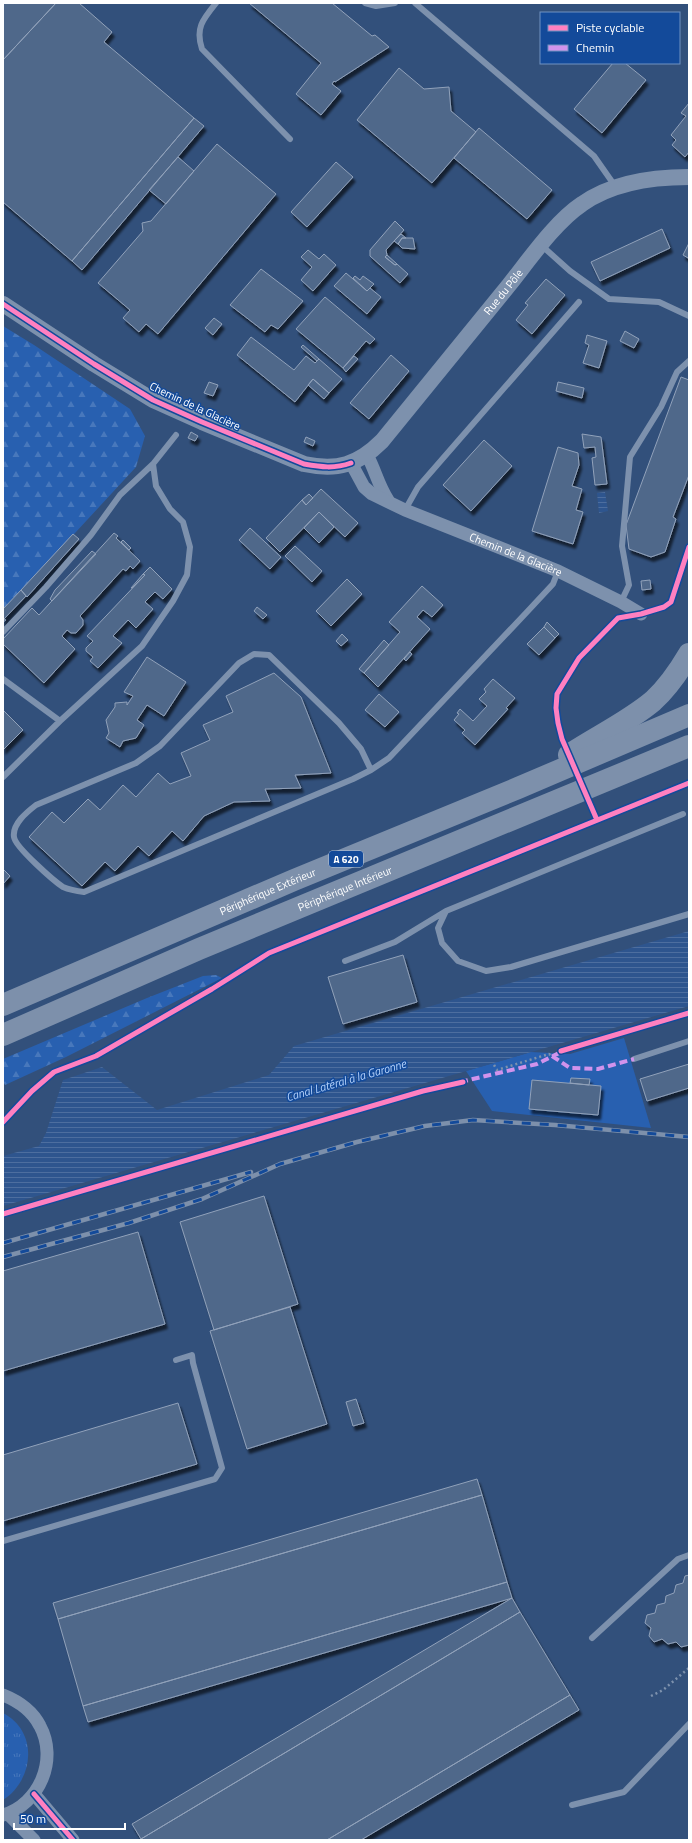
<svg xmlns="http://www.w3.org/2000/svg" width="692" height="1843" font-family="'Titillium Web',sans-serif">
  <defs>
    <pattern id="grass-tufts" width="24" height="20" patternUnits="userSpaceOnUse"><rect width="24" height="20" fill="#2860b0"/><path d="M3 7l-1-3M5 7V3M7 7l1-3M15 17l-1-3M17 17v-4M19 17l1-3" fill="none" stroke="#4878bc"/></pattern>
    <pattern id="forest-firs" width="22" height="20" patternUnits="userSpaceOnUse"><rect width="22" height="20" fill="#2860b0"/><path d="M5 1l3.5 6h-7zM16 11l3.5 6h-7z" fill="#4878bc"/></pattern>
    <pattern id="water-rules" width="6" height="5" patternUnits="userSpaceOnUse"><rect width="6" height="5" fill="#2e558e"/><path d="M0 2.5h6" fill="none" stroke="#4d6e9f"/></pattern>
    <filter id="shadow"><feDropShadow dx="2.5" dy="4.5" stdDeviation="1" flood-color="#0009"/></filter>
  </defs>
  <rect width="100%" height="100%" fill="#32507b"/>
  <path fill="url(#grass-tufts)" d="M3,1713C39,1732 34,1780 3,1800Z"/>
  <path fill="url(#forest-firs)" d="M3,326L34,345L130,409L145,436L136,467L3,611Z
    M216,975L222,978L66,1057L5,1085L3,1081V1059L147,998L203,976Z"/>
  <path fill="#2860b0" d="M624,1038L651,1128L492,1111L466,1071L531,1052L570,1054Z"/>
  <path fill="url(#water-rules)" d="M605,492L608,511L599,513L597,493Z
    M689,931V1006L3,1206V1156L39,1146L46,1133L63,1080L102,1067L157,1110L269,1075L294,1046Z"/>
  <path fill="#4f678a" stroke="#91a2ba" filter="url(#shadow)" d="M3,3H56L3,60Z
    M56,3H79L112,32L104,42L194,118L72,261L3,202V60Z
    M249,3H332L372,36L375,35L389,47L335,82L334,81L332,84L341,91L321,115L296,94L321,63Z
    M613,63H625L646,80L602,133L574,109Z
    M399,68L424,89L449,87L451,111L476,132L432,183L357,120Z
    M689,103V152L685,157L672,145L676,140L671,135L686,116L681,113Z
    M194,118L204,126L82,270L72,261Z
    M479,128L552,190L527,219L454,158Z
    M217,144L276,194L158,334L146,324L139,332L123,318L130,310L98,283L143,231L142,223L151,221Z
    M178,157L194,171L166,204L149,190Z
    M336,162L353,177L307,227L291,212Z
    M395,221L404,230L386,250L387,255L385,257L395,265L397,264L408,274L400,283L370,256V250Z
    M662,229L670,248L600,281L591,262Z
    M401,234L406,238H402L398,244L394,241Z
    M402,238H413L415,249L402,248L398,244Z
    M689,243V256L688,258L683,255Z
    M308,250L319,259L324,254L336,265L313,291L301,280L312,267L301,257Z
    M387,255L397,264L395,265L385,257Z
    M261,269L303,301L278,329L271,325L265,332L230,305Z
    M346,273L367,291L370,288L381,297L367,314L334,286Z
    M355,276L360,280L363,276L374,284L367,291L353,278Z
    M546,279L565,295L532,334L516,320L528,305L525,303Z
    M325,297L375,339L370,344L366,341L343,368L296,329Z
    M214,318L222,324L213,335L205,328Z
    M625,331L639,339L634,348L620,341Z
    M587,335L607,341L599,368L583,363L589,345L585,343Z
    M251,337L294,370L306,356L315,363L319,359L342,379L329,393L313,379L295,402L237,355Z
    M303,345L319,359L317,361L301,347Z
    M391,355L409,371L369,419L350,403Z
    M354,356L358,359L346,372L343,368Z
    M681,377L689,380V475L673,517L676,519L665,552L651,557L629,549L626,525Z
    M313,379L329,393L324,399L308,385Z
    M209,382L218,385L213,396L204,393Z
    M558,382L584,388L582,398L556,391Z
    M191,432L198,436L195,441L188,438Z
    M582,434L601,437L607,484L595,485L592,458L596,457L595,447L584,448Z
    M306,437L315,441L313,446L304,442Z
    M484,440L512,466L471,511L443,485Z
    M558,447L578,453L579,465L572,486L582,489L576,510L583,512L573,544L532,531Z
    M321,489L358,523L345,537L319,512L280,552L266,538L302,500L306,505Z
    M309,494L313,498L306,505L302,500Z
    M319,512L334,527L319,543L304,528Z
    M250,528L281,557L270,569L239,540Z
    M114,533L118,536L116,538L140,561L133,569L130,566L126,571L123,569L80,616L83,620V625L76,633H71L67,630L62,636L75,649L44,683L3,644V639L32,608L39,615Z
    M73,534L79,539L27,597L21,590Z
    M123,540L131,548L129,550L121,542Z
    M295,546L322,571L312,582L285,556Z
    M92,551L96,554L52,601L50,599L55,590Z
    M150,567L172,589L163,599L155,592L145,602L153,609L136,628L128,620L113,636L122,643L98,668L90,661L93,657L86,651V648L93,641L87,636L145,575L143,574Z
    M143,574L145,575L132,588H131Z
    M347,579L362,594L331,626L316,611Z
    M650,580L651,589L642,590L641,581Z
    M422,586L443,605L432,617L423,610L417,617L430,629L378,687L364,673L400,632L389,622Z
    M21,590L26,596L4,619L6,620L3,622V609Z
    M257,607L267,615L263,619L254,611Z
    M547,622L559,634L555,638L544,627Z
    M544,627L555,638L539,655L527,644Z
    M342,634L348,640L341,646L336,641Z
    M384,640L389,645L364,673L359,669Z
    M410,652L412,654L406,661L404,659Z
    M147,657L186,682L164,716L147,705L137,720L144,725L136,738L123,741L120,747L106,738L109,733L106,720L115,707V703L127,702V705L133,696L124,692Z
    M274,673L301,697L331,773L295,775L301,788L265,789L270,801L234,802L204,816L183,841L172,831L149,856L138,846L115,871L105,862L82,886L29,837L52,812L64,823L88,799L100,810L123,785L136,797L158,773L170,784L191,776L181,753L210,740L203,725L233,712L226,696Z
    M493,679L515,698L506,708L508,709L475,745L462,733L465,730L454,720L459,714L457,713L460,709L473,721L487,706L479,699L486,692L484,689Z
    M379,694L399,712L385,727L365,710Z
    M3,710L23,730L3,750Z
    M3,869L10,876L3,884Z
    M403,955L417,1002L343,1024L328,977Z
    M689,1064V1088L647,1101L640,1079Z
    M571,1078L590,1079L589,1085L570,1083Z
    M532,1080L601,1086L598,1115L529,1109Z
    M264,1196L298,1304L214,1330L180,1222Z
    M138,1232L165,1324L3,1371V1271Z
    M290,1307L327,1424L247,1449L210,1331Z
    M356,1399L364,1423L353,1426L346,1402Z
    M178,1403L197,1464L3,1521V1455Z
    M477,1479L482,1495L58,1619L53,1603Z
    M482,1495L507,1582L83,1706L58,1619Z
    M689,1575V1645L681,1647L676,1642L668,1644L662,1639L654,1642L649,1636L651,1628L645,1623L647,1615L655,1613L657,1605L665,1603L666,1596L674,1593L676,1585L683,1583L685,1576Z
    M507,1582L512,1598L509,1599L88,1722L83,1706Z
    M512,1598L520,1612L141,1839L132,1824Z
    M520,1612L570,1695L327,1840H142L141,1839Z
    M570,1695L579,1710L361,1840H327Z"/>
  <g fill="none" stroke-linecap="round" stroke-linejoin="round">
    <path stroke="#7d91ad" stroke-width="2.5" stroke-dasharray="2 3" stroke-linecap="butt" d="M494,1065L497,1070L549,1054L552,1056
      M651,1696L663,1690L689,1668"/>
    <path stroke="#7d91ad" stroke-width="6" d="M216,3C203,19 195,28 202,49L290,139
      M365,3L376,6L395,3
      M415,3L594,156L615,186
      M541,245L570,271L609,299L659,302L689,316
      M405,510L418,487L579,302
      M621,602L629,585L622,546L630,457L661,407L677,372L689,361
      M3,632L46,587L91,535L120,495L153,464
      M3,679L60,721
      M371,770L361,749L339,723L269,655L254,654L239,663L160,746L136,763L36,805C27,812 12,824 14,837C15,847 54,881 63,887C70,890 76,891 84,892L353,779L371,770L389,758L526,613L553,584L558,571
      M3,777L60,721L142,646L173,601L187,575L190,547L183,522L170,509L156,486L153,464L176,435
      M446,911L438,928L442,943L458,961L486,971L511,967L689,914
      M345,961L395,942L446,911L683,814
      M634,1059L689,1041
      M3,1541L215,1479L222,1468L193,1363L192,1355L176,1360
      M592,1638L678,1559L689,1555
      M572,1805L624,1792L689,1724"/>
    <g stroke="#7d91ad" stroke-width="13">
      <path d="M367,455C375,469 378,485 388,500"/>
      <path id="s1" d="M351,463L364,487L372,494L405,510L558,571L621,602L641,614"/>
      <path d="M3,1695C18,1701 32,1710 40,1726C58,1759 40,1804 3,1815"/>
      <path d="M34,1794L73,1840"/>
      <path d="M8,1814L34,1840"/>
    </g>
    <path stroke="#7d91ad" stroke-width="16" id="s2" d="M3,304L94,364L153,400L202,422L304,464C337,471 358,465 382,441C424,389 467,337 509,285C529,260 555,222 582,204C613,182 652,177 689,177"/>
    <g stroke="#7d90ab" stroke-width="22">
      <path d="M569,755C596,737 628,722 653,701C667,688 679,671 689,654"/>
      <path id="s3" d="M3,1005L294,880L518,788L689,715"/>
      <path id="s4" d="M3,1035L199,949L689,746"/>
    </g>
    <defs>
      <path id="rail" d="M3,1243L251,1172
        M3,1257L129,1223L202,1199L280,1164L357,1142L425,1126L473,1120L555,1125L689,1137"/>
    </defs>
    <use href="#rail" stroke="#7d90ab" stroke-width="4.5"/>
    <use href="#rail" stroke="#134a9a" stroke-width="3" stroke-dasharray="9" stroke-linecap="butt"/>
    <path stroke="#d193ec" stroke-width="4" stroke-dasharray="8 4" stroke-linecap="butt" d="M552,1056L570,1068L598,1069L634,1059
      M460,1082L537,1064L565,1050"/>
    <defs>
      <path id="cycleway" d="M3,304L94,364L153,400L202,422L304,464C321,467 334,469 351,463
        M597,820L562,739L558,723L556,708L557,694L579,658L618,618L641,614L664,607L671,602L689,547
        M561,1051L689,1013
        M3,1122L32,1091L54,1072L96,1056L212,989L269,953L689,783
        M3,1214L423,1091L463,1082
        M34,1794L73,1840"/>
    </defs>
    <use href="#cycleway" stroke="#134a9a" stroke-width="8"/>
    <use href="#cycleway" stroke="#ff80c0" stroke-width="5"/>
  </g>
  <g text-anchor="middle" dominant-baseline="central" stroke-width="3" stroke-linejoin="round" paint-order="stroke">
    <rect fill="#134a9a" stroke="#b8c9e1" stroke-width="1" x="329" y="851" width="34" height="16" rx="3"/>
    <g font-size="10" font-weight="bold" fill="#fff">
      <text x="346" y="859">A 620</text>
    </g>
    <g font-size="11" fill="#fff" stroke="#134a9a">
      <text stroke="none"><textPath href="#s2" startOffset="620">Rue du Pôle</textPath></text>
      <text transform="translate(195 406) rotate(25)">Chemin de la Glacière</text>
      <text stroke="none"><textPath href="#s1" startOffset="194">Chemin de la Glacière</textPath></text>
      <text stroke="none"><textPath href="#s4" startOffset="372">Périphérique Intérieur</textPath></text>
      <text stroke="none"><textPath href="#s3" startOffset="288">Périphérique Extérieur</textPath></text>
    </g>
    <g font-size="12" font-style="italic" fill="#b4d1fa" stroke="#134a9a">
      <text transform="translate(346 1080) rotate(-16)">Canal Latéral à la Garonne</text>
    </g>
  </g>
  <rect width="692" height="1843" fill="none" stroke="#ffffff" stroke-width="8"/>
  <rect x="540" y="12" width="140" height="52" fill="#134a9a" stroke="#7192c2"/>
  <rect x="548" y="25" width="20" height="6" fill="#ff80c0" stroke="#7192c2"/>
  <text x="576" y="32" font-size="12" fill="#ffffff">Piste cyclable</text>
  <rect x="548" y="45" width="20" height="6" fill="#d193ec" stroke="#7192c2"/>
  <text x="576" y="52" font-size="12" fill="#ffffff">Chemin</text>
  <path d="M14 1823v6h111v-6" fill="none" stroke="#ffffff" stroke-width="2"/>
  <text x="20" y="1823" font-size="12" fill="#ffffff" stroke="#134a9a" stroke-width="3" paint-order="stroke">50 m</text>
</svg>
